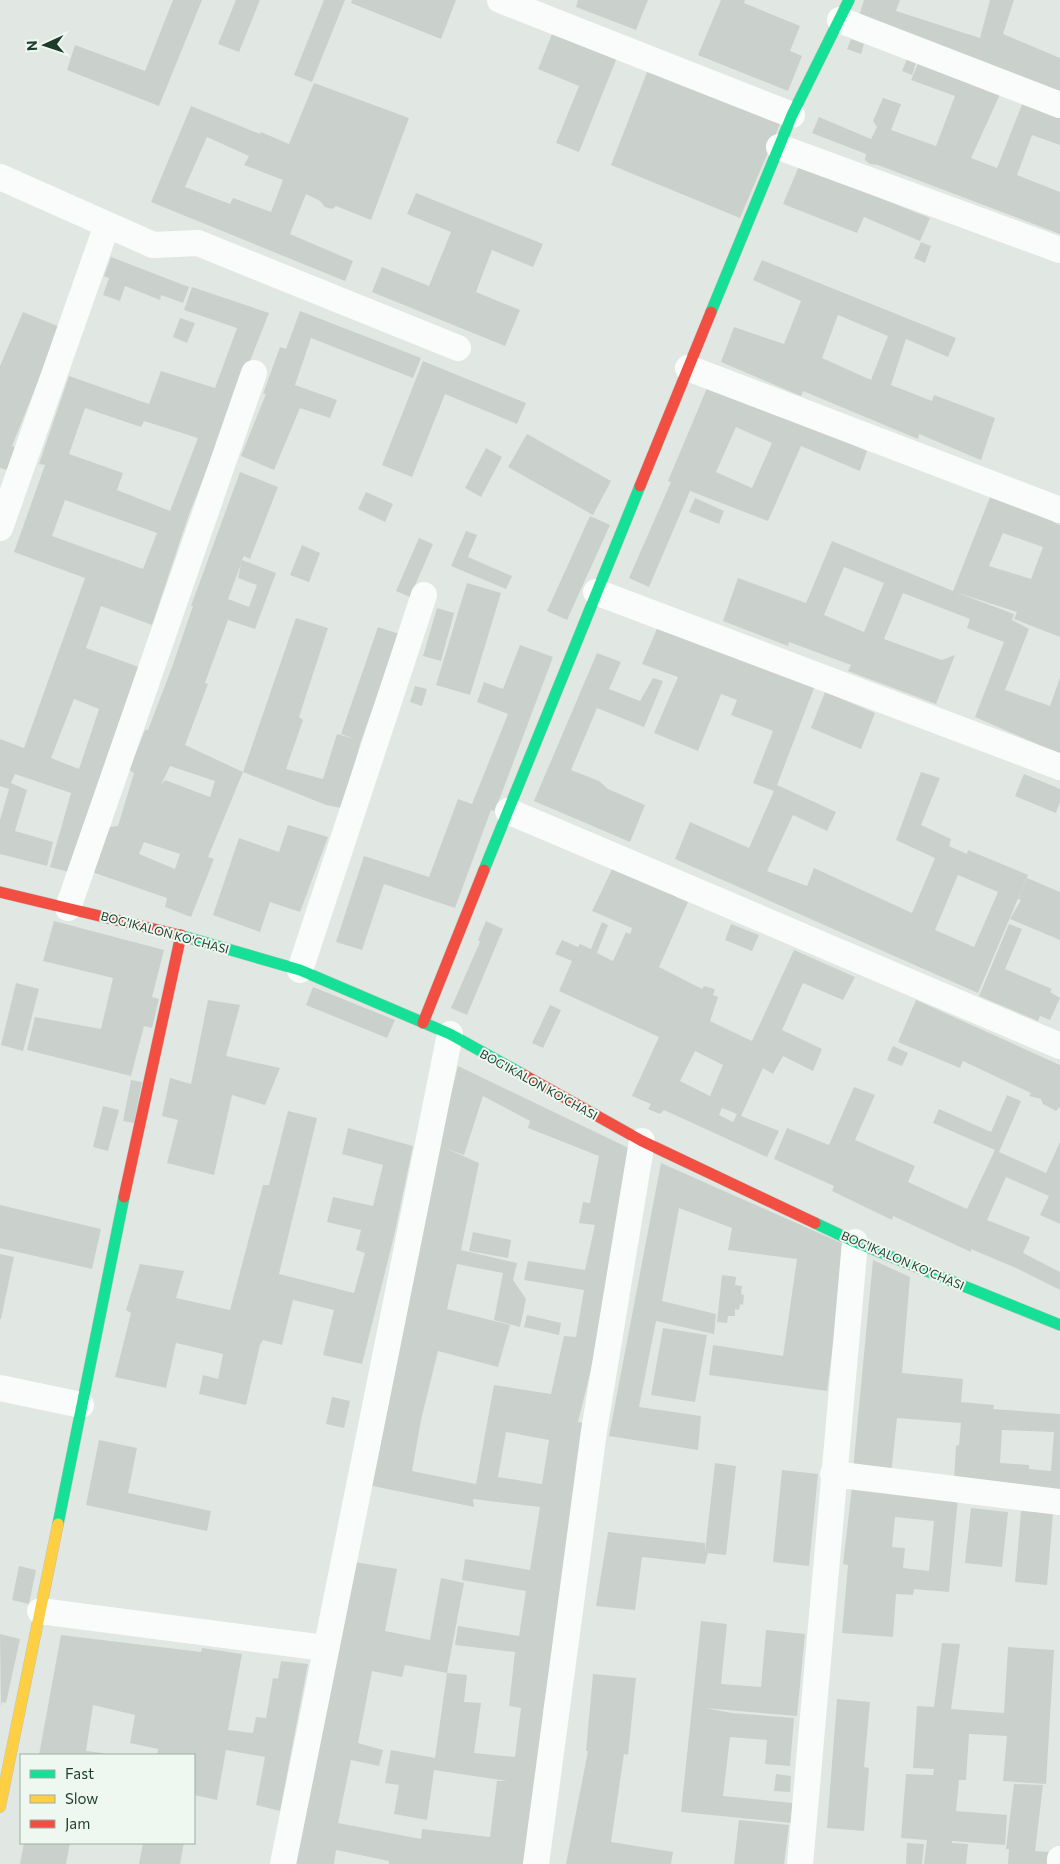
<svg xmlns="http://www.w3.org/2000/svg" width="1060" height="1864" font-family="Commissioner,sans-serif">
  <rect width="100%" height="100%" fill="#e1e8e3"/>
  <path fill="#cad1cc" fill-rule="evenodd" d="M173,0H202L159,106L67,70L75,45L145,71Z
    M236,0H260L239,52L218,44Z
    M324,0H345L312,82L294,75Z
    M352,0H456L441,39L351,3Z
    M578,0H648L636,30L576,7Z
    M721,0H745L744,3L800,26L790,51L802,56L788,91L698,55Z
    M864,0H900L896,11L980,38L990,0H1014L1003,34L1060,58V95L858,19Z
    M554,29L618,55L579,152L556,143L579,86L538,69Z
    M851,39L864,44L861,54L847,49Z
    M907,59L916,63L912,75L902,71Z
    M919,61L1002,90L971,158L997,168L1023,102L1060,115V145L1032,135L1017,175L1060,192V234L878,165L870,164L865,160L866,154L812,133L819,117L871,139L877,127L873,121L883,98L901,104L891,130L936,146L955,96L911,80Z
    M649,67L781,122L740,218L611,165Z
    M314,83L409,118L371,220L336,206L332,209L325,207L320,201L306,194L290,234L353,261L345,281L151,202L191,106L260,134L261,132L289,144ZM207,137L249,156L244,165L283,180L271,212L233,198L230,204L185,187Z
    M799,166L930,218L920,241L864,217L857,233L783,204Z
    M416,193L543,244L533,267L492,250L476,292L520,310L505,346L372,292L382,267L429,286L451,232L407,214Z
    M921,242L931,246L925,263L914,258Z
    M111,257L189,287L183,303L161,295L160,300L125,286L120,301L103,295L109,278L104,276Z
    M762,260L956,338L948,357L906,339L891,385L932,401L934,395L995,418L981,460L919,434L918,439L803,391L801,396L721,362L734,327L784,344L801,301L753,280ZM838,315L888,336L871,380L822,358Z
    M192,287L269,313L188,517L152,625L101,606L86,648L139,667L77,874L50,867L71,793L15,774L11,783L27,790L15,831L53,842L47,866L0,854V820L9,789L0,786V739L24,748L85,578L14,552L45,465L39,464L69,376L149,404L161,371L215,388L237,328L184,310ZM85,408L141,427L144,421L198,438L170,511L117,490L123,473L69,454ZM65,500L157,533L143,569L52,536ZM74,699L99,709L79,769L51,758Z
    M300,311L421,358L413,378L311,338L295,385L337,400L330,418L300,408L274,470L241,456L266,394H263L280,347L286,349Z
    M23,312L60,327L12,446L15,447L7,470L0,468V366Z
    M180,318L195,323L187,343L173,337Z
    M423,361L526,403L517,424L445,394L412,477L382,465Z
    M707,388L806,424L867,451L860,471L801,446L768,521L690,491L649,587L629,578L671,482L668,481ZM736,427L772,443L752,488L716,472Z
    M527,434L611,481L593,515L508,467Z
    M486,448L502,457L481,497L465,488Z
    M240,472L278,487L250,559L244,556L242,560L276,573L255,629L228,620L205,683L208,684L185,745L243,772L208,857L214,859L191,917L165,907L167,898L92,872L110,827L118,826L134,773L129,770L145,730H148L171,670L193,606H191ZM241,564L238,578L257,585L249,607L228,599ZM170,766L215,781L210,797L165,780L161,785ZM144,842L180,854L175,869L139,854Z
    M366,492L393,504L385,522L358,509Z
    M990,497L1055,515L1053,522L1060,525V637L1014,619L1017,612L955,592L1014,614L1012,620L1029,629L1005,690L1050,706L1060,678V754L975,717L1004,642L967,628L970,619L903,593L884,639L942,660L955,655L936,704L848,671L851,665L789,642L788,646L723,621L738,578L806,603L832,541L953,591ZM1003,533L1043,547L1031,579L989,566ZM844,567L884,583L864,632L824,615Z
    M695,498L724,511L719,524L689,512Z
    M590,516L610,525L567,620L547,611Z
    M466,531L477,535L468,557L512,576L506,589L451,566Z
    M419,538L433,544L410,597L396,591Z
    M302,545L320,553L309,582L290,575Z
    M467,583L501,593L470,695L436,685Z
    M437,608L454,613L441,661L423,656Z
    M296,618L328,628L299,717L303,720L286,769L323,779L337,734L355,739L341,734L378,627L399,634L361,741L342,808L326,805L243,772Z
    M659,624L816,683L777,785L836,812L827,831L793,815L767,871L807,886L814,868L912,913L935,858L896,840L921,772L940,778L921,825L951,839L949,846L967,854L968,850L1028,875L978,993L675,859L690,822L749,848L774,791L753,783L773,731L731,715L737,700L721,694L698,751L654,733L678,677L642,664ZM958,875L998,892L974,947L935,930Z
    M520,645L553,657L495,811L491,810L455,908L384,884L362,950L336,942L364,856L429,877L458,799L472,804L508,714L477,702L484,682L503,689Z
    M597,653L621,662L609,689L640,701L653,678L663,681L644,727L597,708L571,770L599,781L608,789L645,805L630,842L534,801Z
    M415,686L427,689L422,706L410,702Z
    M825,692L875,713L861,749L811,728Z
    M1024,774L1060,789V802L1056,813L1015,796Z
    M288,825L328,837L300,912L270,902L260,932L213,915L239,838L279,852Z
    M615,863L677,894L676,897L688,902L659,967L702,989L704,986L715,989L713,995L718,997L710,1021L752,1041L794,950L855,977L843,1000L803,983L782,1030L822,1049L813,1071L783,1056L773,1074L763,1068L741,1116L779,1131L767,1157L664,1110L660,1114L648,1109L651,1104L632,1096L659,1037L559,991L572,961L555,954L562,940L578,947L580,944L591,949L602,922L608,925L597,953L613,961L626,932L630,934L632,928L592,911ZM695,1051L723,1065L710,1096L680,1081ZM722,1108L737,1114L733,1122L719,1115Z
    M1027,878L1060,892V940L1010,919L1021,900L1018,899Z
    M54,921L164,950L152,997L159,999L152,1028L144,1026L131,1076L27,1050L35,1017L101,1029L113,978L43,961Z
    M486,921L503,929L467,1015L451,1008L480,942L478,940Z
    M731,924L759,935L752,951L725,940Z
    M1009,924L1022,929L1005,969L1052,989L1050,992L1060,998L1050,1020L1040,1016L1038,1021L979,996Z
    M16,983L39,989L23,1051L1,1045Z
    M313,987L395,1020L387,1038L306,1005Z
    M208,1000L240,1005L226,1056L280,1068L265,1105L232,1095L214,1175L167,1163L178,1120L162,1116L170,1078L191,1084Z
    M916,1000L1060,1065V1107L1056,1111L1043,1104L1041,1099L1029,1096L1031,1093L963,1061L960,1068L898,1042Z
    M550,1005L561,1010L543,1048L532,1043Z
    M893,1046L908,1053L902,1066L887,1060Z
    M458,1066L637,1152L598,1341L578,1422L591,1424L543,1711H547L525,1864H389V1861L336,1850L334,1864H295L355,1562L397,1569L385,1631L430,1640L441,1578L464,1583L447,1673L467,1675L464,1702L481,1703L474,1753L515,1757L521,1708L509,1706L515,1652L455,1645L458,1626L519,1636L526,1591L462,1580L465,1559L530,1570L540,1507L473,1499L474,1507L368,1485L438,1146ZM483,1096L530,1121L528,1128L599,1156L590,1203L583,1202L579,1223L595,1225L585,1270L528,1261L524,1280L584,1290L576,1337L564,1336L551,1394L494,1385L476,1484L412,1471L421,1420L438,1351L498,1367L510,1325L447,1309L457,1264L503,1273L494,1320L520,1327L526,1299L513,1280L517,1263L461,1250L479,1163L445,1148L464,1155ZM506,1432L549,1440L542,1484L498,1477ZM405,1665L447,1673L435,1758L391,1750L385,1783L399,1785L394,1814L427,1820L434,1770L507,1781H497L490,1837L422,1829L421,1839L338,1823L351,1760L379,1766L383,1750L358,1743L372,1671L402,1677Z
    M131,1080L142,1082L134,1123L123,1121Z
    M854,1087L875,1095L855,1140L915,1166L908,1182L967,1209L995,1150L933,1123L939,1109L991,1132L1007,1095L1021,1101L999,1152L1046,1173L1060,1142V1224L1040,1215L1049,1196L1006,1177L987,1220L1030,1237L1023,1253L1060,1272V1290L1016,1268L971,1249V1252L893,1216L892,1220L832,1191L834,1186L774,1159L787,1128L829,1145Z
    M103,1106L119,1110L108,1151L93,1147Z
    M288,1111L317,1118L279,1274L354,1293L365,1253L356,1250L361,1230L327,1222L333,1197L373,1206L383,1165L342,1154L348,1128L413,1146L394,1236L362,1364L323,1355L334,1310L293,1300L282,1345L263,1340L260,1345L246,1405L199,1394L203,1375L218,1379L223,1354L176,1343L166,1388L115,1377L131,1313L126,1310L140,1264L184,1271L176,1298L230,1310L263,1185H269Z
    M661,1163L846,1245L827,1391L709,1375L713,1345L783,1356L797,1259L728,1250L732,1228L679,1208L662,1301L716,1314L714,1334L656,1321L639,1407L701,1416L698,1450L609,1436Z
    M0,1205L101,1229L92,1269L0,1248Z
    M473,1232L511,1240L508,1258L469,1251Z
    M0,1254L14,1257L1,1319H0Z
    M873,1260L910,1277L902,1373L963,1379L961,1402L994,1405L993,1409L1060,1414V1493L954,1480L956,1446L959,1445L961,1423L897,1418L891,1474L853,1470ZM1002,1430L1054,1432L1051,1471L1029,1469V1465L1000,1463Z
    M722,1275L736,1277L735,1285L742,1286L741,1294L744,1295L743,1305L740,1304L739,1310L735,1309V1316H728L727,1323L717,1322Z
    M527,1315L561,1323L559,1335L524,1327Z
    M663,1328L707,1335L695,1402L651,1395Z
    M332,1397L350,1401L344,1428L326,1424Z
    M99,1440L137,1448L128,1493L211,1511L207,1531L86,1505Z
    M715,1463L736,1466L726,1555L708,1553L705,1564L642,1557L635,1610L596,1606L608,1532L705,1543V1552Z
    M782,1470L818,1474L809,1566L773,1562Z
    M852,1487L958,1498L949,1592L914,1589L913,1595L896,1594L893,1637L842,1633L848,1565L843,1564ZM895,1517L934,1521L929,1571L903,1568L905,1548L892,1547Z
    M971,1508L1008,1512L1002,1567L965,1563Z
    M1021,1511L1053,1513L1047,1585L1015,1582Z
    M19,1566L36,1570L29,1604L12,1600Z
    M701,1621L727,1624L721,1684L761,1687L766,1630L805,1634L797,1716L705,1708L732,1713L794,1718L790,1766L765,1764L767,1740L730,1737L723,1796L793,1803L791,1823L681,1812Z
    M0,1634L20,1639L6,1703L2,1702L1,1708Z
    M61,1635L201,1652L202,1648L242,1654L228,1730L253,1733L256,1717L266,1718L273,1678L278,1679L281,1661L308,1664L280,1811L256,1805L265,1757L226,1750L217,1800L194,1795V1755H157L158,1749L130,1743L135,1715L93,1705L86,1751L103,1753V1755H39Z
    M942,1643L960,1644L951,1709L1004,1713L1008,1647L1054,1650L1046,1784L1003,1781L1007,1736L969,1734L966,1780H959L956,1811L1007,1815L1005,1845L952,1841V1843L968,1844L966,1864H924L927,1840L901,1838L906,1774L933,1775L934,1769L913,1768L917,1706L934,1707Z
    M593,1674L636,1678L628,1755L624,1754L611,1842L673,1852L671,1864H566L588,1751H586Z
    M837,1699L870,1702L864,1767L869,1768L864,1831L827,1828Z
    M776,1774L791,1776L790,1792L774,1791Z
    M1014,1784L1043,1785L1035,1851L1052,1852L1051,1864H1008L1009,1849H1006Z
    M739,1820L789,1825L784,1864H734Z
    M24,1843H70L66,1864H20Z
    M143,1843H184L180,1864H139Z
    M907,1843L924,1844L922,1864H906Z"/>
  <g fill="none" stroke-linecap="round" stroke-linejoin="round">
    <defs>
      <path id="fast" d="M711,312L792,115L849,0
        M484,870L640,486
        M179,935L300,970L450,1034L524,1075
        M815,1223L855,1242L1060,1325
        M58,1524L124,1197"/>
      <path id="slow" d="M0,1807L58,1524"/>
      <path id="jam" d="M640,486L711,312
        M0,892L179,935
        M423,1023L484,870
        M524,1075L642,1141L815,1223
        M124,1197L181,935"/>
    </defs>
    <use href="#fast" stroke="#bac5be" stroke-width="12"/>
    <use href="#slow" stroke="#bac5be" stroke-width="12"/>
    <use href="#jam" stroke="#bac5be" stroke-width="12"/>
    <path stroke="#fafcfb" stroke-width="26" d="M500,0L792,115
      M840,20L1060,105
      M779,147L1060,250
      M0,177L153,245L198,243L458,348
      M688,368L1060,510
      M0,528L107,225
      M596,592L1060,767
      M508,811L1060,1046
      M68,908L254,373
      M300,970L424,595
      M0,1388L81,1405
      M833,1474L1060,1502
      M40,1611L325,1648
      M283,1864L450,1034
      M536,1864L594,1431L642,1141
      M800,1864L855,1242
      M1060,1864V1859"/>
    <use href="#fast" stroke="#16e098" stroke-width="11"/>
    <use href="#slow" stroke="#ffcf43" stroke-width="11"/>
    <use href="#jam" stroke="#f24e42" stroke-width="11"/>
  </g>
  <g text-anchor="middle" dominant-baseline="central" stroke-width="4" stroke-linejoin="round" paint-order="stroke">
    <g font-size="12" fill="#1e3c2c" stroke="#eef8f0">
      <text transform="translate(165 932) rotate(15)">BOG'IKALON KO'CHASI</text>
      <text transform="translate(539 1084) rotate(29)">BOG'IKALON KO'CHASI</text>
      <text transform="translate(903 1260) rotate(23)">BOG'IKALON KO'CHASI</text>
    </g>
  </g>
  <rect x="20" y="1754" width="175" height="90" fill="#eef8f0" stroke="#9bada2"/>
  <rect x="30" y="1770" width="25" height="8" fill="#16e098" stroke="#9bada2"/>
  <text x="65" y="1779" font-size="15" fill="#1e3c2c">Fast</text>
  <rect x="30" y="1795" width="25" height="8" fill="#ffcf43" stroke="#9bada2"/>
  <text x="65" y="1804" font-size="15" fill="#1e3c2c">Slow</text>
  <rect x="30" y="1820" width="25" height="8" fill="#f24e42" stroke="#9bada2"/>
  <text x="65" y="1829" font-size="15" fill="#1e3c2c">Jam</text>
  <g transform="translate(45 45) rotate(267)" stroke="#eef8f0" stroke-width="4" paint-order="stroke">
  <path d="M0-4L9 19L0 12L-9 19Z" fill="#1e3c2c"/>
  <text y="-8" font-size="14" font-weight="bold" text-anchor="middle" fill="#1e3c2c">N</text>
  </g>
</svg>
